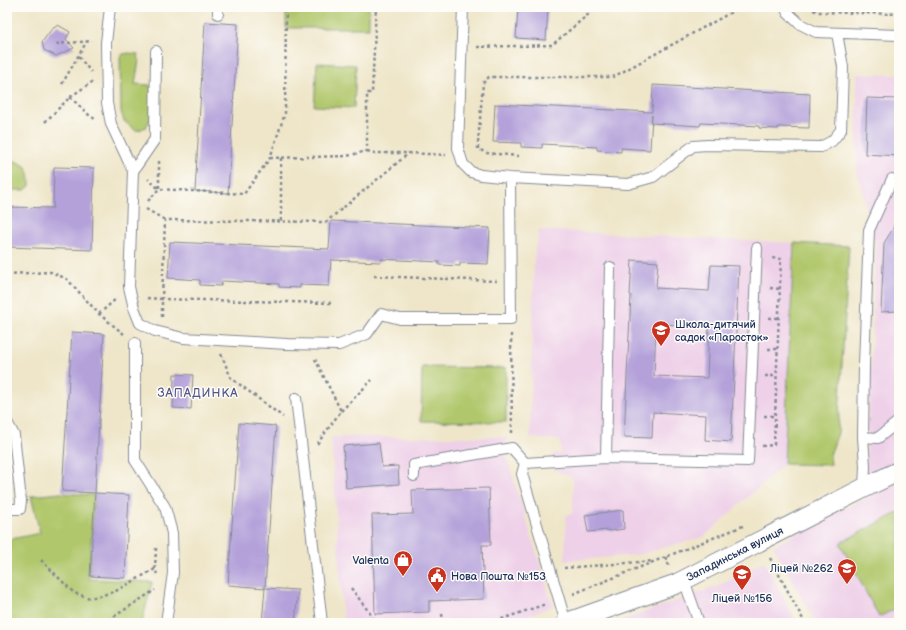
<svg xmlns="http://www.w3.org/2000/svg" width="906" height="630" font-family="'Balsamiq Sans',sans-serif">
  <rect width="100%" height="100%" fill="#fdfcf7"/>
  <filter id="ink" filterUnits="userSpaceOnUse"><feTurbulence type="fractalNoise" baseFrequency=".025" numOctaves="2"/><feDisplacementMap in="SourceGraphic" scale="8" xChannelSelector="R" yChannelSelector="G"/><feConvolveMatrix kernelMatrix="1 2 1 2 8 2 1 2 1" color-interpolation-filters="sRGB"/></filter>
  <filter id="wash" filterUnits="userSpaceOnUse"><feTurbulence type="fractalNoise" baseFrequency=".012" numOctaves="4" result="noise"/><feDisplacementMap in="SourceGraphic" scale="16" xChannelSelector="R" yChannelSelector="G"/><feGaussianBlur stdDeviation="0.9" result="paint"/><feColorMatrix in="noise" values="0 0 0 0 0 0 0 0 0 0 0 0 0 0 0 0 0 1.4 0 .05"/><feComposite in="paint" operator="in"/></filter>
  <g filter="url(#wash)">
    <rect width="100%" height="100%" fill="#efe6c9"/>
    <path fill="#eed0e8" d="M857,74L899,75V461L870,477L866,471L876,246L857,170Z
      M539,230L794,243L784,464L704,537L637,555L565,561L566,516L573,513V478L554,470L553,454L561,453L560,440L530,438L534,257Z
      M331,437H507L506,455L553,606L507,623H343Z
      M899,481V623H816L773,546Z
      M764,561L797,623H614L718,586Z"/>
    <path fill="#b1c76c" stroke="#667b65" d="M286,7H369V28H286Z
      M129,53L138,54L139,60L135,84L150,85L151,88V118L146,127L139,130H135L124,121L121,112L120,57L123,54Z
      M317,63L356,65L354,108L314,106Z
      M7,158C11,159 23,164 26,167C30,171 30,181 30,186L25,190H7Z
      M794,243L849,246L838,433L830,455L831,465L784,464Z
      M422,367L506,368V422L421,421Z
      M60,493L94,495L89,579L152,582L142,623H7V540L40,533L31,496Z
      M899,512V607L879,617L840,543Z"/>
    <g id="blocks">
      <path fill="#b4a1da" fill-rule="evenodd" d="M518,7H548L546,40L516,38Z
        M205,22L238,24L228,193L195,191Z
        M58,25L70,32L66,39L74,48L56,56L44,50L42,42L51,30Z
        M653,85L810,94L809,128L778,127V129L759,128V126L701,123L700,126L651,123L652,115L650,150L621,148V152L597,150V147L542,144V148L521,147V143L493,142L495,104L652,112Z
        M867,98L899,99V156L865,154Z
        M54,167L94,168L92,250L7,247V207L53,208Z
        M899,219V311L881,312L884,243Z
        M331,221L490,228L488,264L460,263V266L439,265V262L381,259V262L331,260L329,286L300,285V288L279,287V284L222,281L221,286L200,285V280L168,278L170,242L329,249Z
        M632,260L658,262L656,288L709,291L711,265L739,266L731,442L705,440L706,415L653,412L652,438L624,437L631,295H630ZM656,324L709,326L707,378L654,376Z
        M72,332L104,334L95,493L62,491Z
        M174,374L193,375L191,409L173,408Z
        M239,423L276,426L265,588L228,585Z
        M379,443L382,467L398,466L399,484L346,488L343,446Z
        M489,488L491,545H482L484,599L429,601V612L375,614L372,515L413,514L412,490Z
        M95,493L129,495L125,578L90,576Z
        M623,510L624,529L609,531V530L588,532L585,515Z
        M265,588L298,590L295,623H262Z"/>
    </g>
  </g>
  <g filter="url(#ink)">
    <use href="#blocks" fill-opacity="0" stroke="#858a94" stroke-width="1"/>
    <g fill="none" stroke-linecap="round" stroke-linejoin="round">
      <defs>
        <path id="service" d="M110,7L106,43L107,103L111,124L133,171L129,287L134,308L140,323L155,331L183,338L287,344L339,345L367,334L381,314L400,319H511L510,178
          M463,7L458,148L463,164L471,172L481,175L510,178L628,184L653,177L693,146L707,145L821,147L832,141L841,130L843,67L837,33
          M785,7L788,13L800,24L816,32L899,35
          M218,14V7
          M133,171L155,139L156,51
          M135,343V460L165,507L172,533L173,573L166,623
          M296,398L322,623
          M7,422L14,435L21,501L20,509H7
          M863,437L864,365L869,230L892,179
          M606,458L610,267
          M525,463L606,458L748,461L757,248
          M414,476V465L512,448L525,463L522,474L566,623
          M864,488L865,466L863,437L878,438L899,421
          M684,580L699,623"/>
        <path id="minor" d="M566,623L676,584L864,488L899,471"/>
      </defs>
      <use href="#service" stroke="#858a94" stroke-width="12"/>
      <use href="#minor" stroke="#858a94" stroke-width="21"/>
      <path stroke="#858a94" stroke-width="2.5" stroke-dasharray="3 3" stroke-linecap="butt" d="M808,7L817,12L899,14
        M56,44L92,41
        M477,47L552,45L597,7
        M79,57L91,72
        M62,84L87,41
        M70,97L90,116L95,119
        M45,122L70,97L92,82
        M367,151L375,153H409L446,155
        M519,156L487,153L478,149V143L483,83L489,77H613L741,7
        M270,158L347,156L367,151V93H372L376,7
        M159,161V189L244,194L270,158L285,113L286,7
        M148,201L159,189L148,179
        M146,209L165,220
        M281,221V158
        M7,274L51,272L67,279L99,314L124,334
        M374,276L497,281
        M770,288L780,289
        M147,298L162,299V318
        M331,303L162,299L165,220L326,222L409,153
        M99,314L117,298
        M769,318H779
        M511,334L512,433
        M768,349H777
        M221,354L231,378L283,417
        M315,359L341,411L317,444
        M765,376H777
        M341,411L372,380
        M764,416H775
        M762,446L774,445L781,259L771,258
        M156,548L155,569L157,574
        M666,557L669,566
        M770,558L805,623
        M41,560L74,593L90,598L114,592L155,569
        M564,568L653,561
        M351,588L372,616V623
        M573,594L743,526
        M442,614L443,623
        M104,623L155,590
        M490,623L546,604"/>
      <use href="#service" stroke="#fff" stroke-width="10"/>
      <use href="#minor" stroke="#fff" stroke-width="19"/>
    </g>
  </g>
  <defs>
    <symbol id="school-pin" viewBox="-11 -11 22 30"><path d="M0 17L-7.5 6A9.5 9.5 0 1 1 7.5 6Z" fill="#c8321e" stroke="#fdfcf7"/><path d="M0-5L7-2L0 1L-7-2ZM-4 1L0 2.5L4 1V4Q0 6-4 4Z" fill="#fff"/></symbol>
    <symbol id="shop-pin" viewBox="-11 -11 22 30"><path d="M0 17L-7.5 6A9.5 9.5 0 1 1 7.5 6Z" fill="#c8321e" stroke="#fdfcf7"/><path d="M-5-2.5h2.3a2.7 3.5 0 0 1 5.4 0H5L5.5 6h-11ZM-1.5-2.5h3a1.5 2.3 0 0 0-3 0Z" fill="#fff"/></symbol>
    <symbol id="civic-pin" viewBox="-11 -11 22 30"><path d="M0 17L-7.5 6A9.5 9.5 0 1 1 7.5 6Z" fill="#c8321e" stroke="#fdfcf7"/><path d="M-.6-6.5H3V-4.5H.6V-3L4-1V1h2V6H-6V1h2V-1L-.6-3ZM-1.2 2.5V6h2.4V2.5Z" fill="#fff"/></symbol>
  </defs>
  <g fill-rule="evenodd">
    <use href="#school-pin" x="650" y="319" width="22" height="30"/>
    <use href="#shop-pin" x="392" y="549" width="22" height="30"/>
    <use href="#school-pin" x="836" y="557" width="22" height="30"/>
    <use href="#school-pin" x="731" y="563" width="22" height="30"/>
    <use href="#civic-pin" x="426" y="565" width="22" height="30"/>
  </g>
  <g text-anchor="middle" dominant-baseline="central" stroke-width="3" stroke-linejoin="round" paint-order="stroke">
    <g font-size="11" fill="#1b2f5e" stroke="#fdfcf7" text-anchor="start">
      <text x="675" y="324">Школа-дитячий<tspan x="675" dy="13">садок «Паросток»</tspan></text>
      <text x="389" y="560" text-anchor="end">Valenta</text>
      <text x="833" y="568" text-anchor="end">Ліцей №262</text>
      <text x="451" y="576">Нова Пошта №153</text>
      <text x="742" y="598" text-anchor="middle">Ліцей №156</text>
    </g>
    <g font-size="11" fill="#1b2f5e" stroke="#fdfcf7">
      <text transform="translate(735 554) rotate(-27)">Западинська вулиця</text>
    </g>
    <g font-size="12" letter-spacing="1" fill="#515789" stroke="#fdfcf7">
      <text x="198" y="393">ЗАПАДИНКА</text>
    </g>
  </g>
  <rect width="906" height="630" fill="none" stroke="#fdfcf7" stroke-width="24"/>
</svg>
